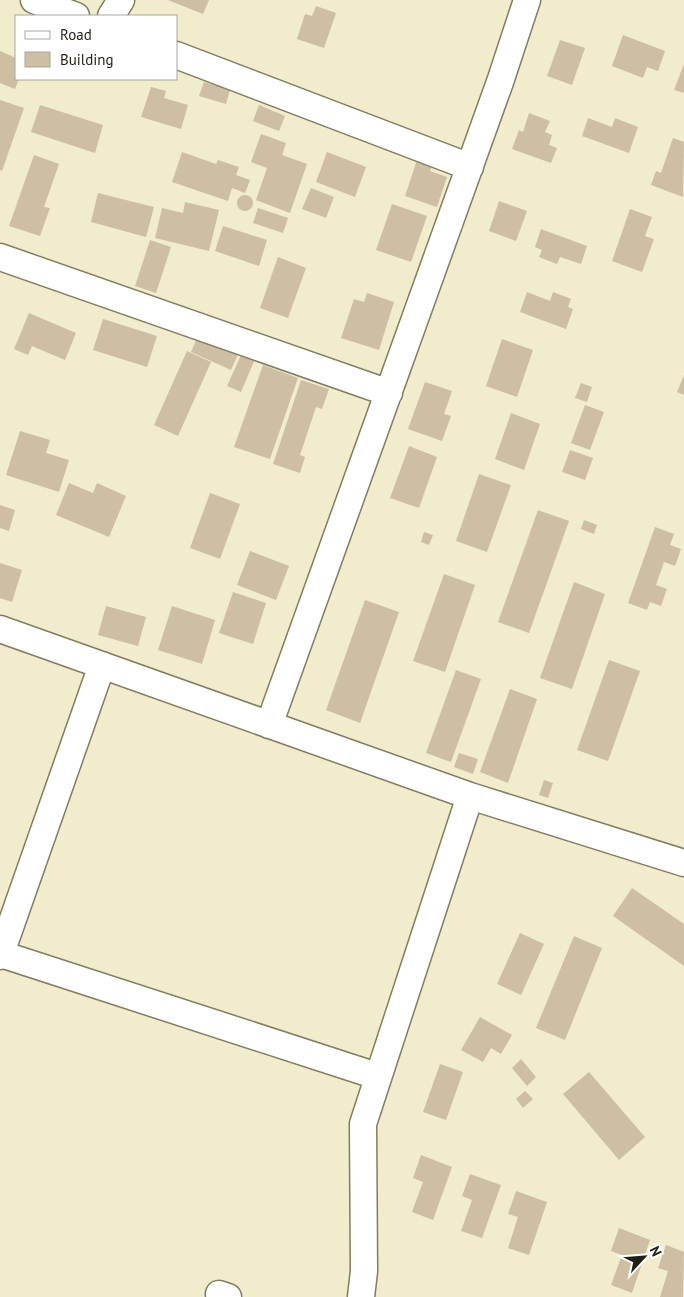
<svg xmlns="http://www.w3.org/2000/svg" width="684" height="1297" font-family="'PT Sans',sans-serif">
  <rect width="100%" height="100%" fill="#f0eccc"/>
  <path fill="#cebea2" d="M168,0H209L203,14Z
    M316,6L336,13L324,48L297,39L305,14L312,16Z
    M623,35L665,51L658,71L647,67L643,78L612,66Z
    M560,40L585,48L572,85L547,76Z
    M0,51L16,58V79H19L15,89L0,83Z
    M684,64V93L674,90Z
    M204,82L230,90L226,104L199,96Z
    M151,87L166,91L164,98L188,105L181,129L141,117Z
    M0,100L24,108L2,171L0,170Z
    M40,105L103,125L95,153L31,132Z
    M259,105L285,116L279,131L253,121Z
    M529,113L550,121L545,132L552,135L549,145L557,148L551,163L512,149L519,130L523,132Z
    M588,118L612,127L615,118L638,127L629,153L582,136Z
    M261,134L286,143L282,155L307,164L290,213L256,200L267,168L251,162Z
    M673,138L684,142L683,197L651,185L656,171L661,173Z
    M182,152L216,164L218,160L239,167L236,175L250,180L245,193L232,188L228,201L172,182Z
    M327,152L366,167L355,197L316,182Z
    M34,155L59,164L44,207L50,208L40,236L9,226Z
    M417,160L432,166L430,171L447,177L437,207L405,196Z
    M311,188L334,197L326,218L302,209Z
    M98,193L154,207L146,237L91,222Z
    M237 203a8 8 0 1 1 16 0a8 8 0 1 1-16 0Z
    M499,201L527,211L516,241L489,231Z
    M185,202L219,210L209,251L155,238L162,208L183,213Z
    M392,204L427,216L411,262L376,250Z
    M258,208L288,218L283,233L253,223Z
    M630,209L652,217L645,236L654,239L642,272L612,261Z
    M223,226L267,240L259,266L215,251Z
    M541,229L587,246L581,264L560,257L557,264L539,257L542,250L535,247Z
    M150,240L171,247L156,293L135,286Z
    M278,257L306,268L288,318L260,308Z
    M527,292L550,301L553,292L571,299L568,307L573,309L566,329L520,312Z
    M367,293L394,302L379,350L341,338L354,299L364,302Z
    M29,313L76,333L65,360L32,346L28,355L14,349Z
    M103,319L157,336L147,367L93,350Z
    M199,334L239,352L231,370L191,352Z
    M502,339L533,350L517,397L486,386Z
    M187,351L211,362L178,436L154,425Z
    M242,353L255,359L241,392L227,386Z
    M263,365L298,378L270,459L234,447Z
    M684,375V395L677,392Z
    M301,380L329,389L322,409L316,407L300,455L305,457L300,473L273,464Z
    M425,382L452,391L444,414L451,416L442,441L408,429Z
    M581,383L592,387L587,402L575,398Z
    M585,405L604,412L590,450L571,443Z
    M511,413L540,424L524,470L495,459Z
    M20,431L50,440L46,453L69,460L59,492L6,475Z
    M409,446L437,457L419,508L390,498Z
    M570,450L593,458L585,480L562,472Z
    M479,474L511,485L487,552L456,541Z
    M69,483L93,493L97,483L126,496L109,537L56,515Z
    M210,493L240,504L220,559L190,548Z
    M0,505L15,510L9,531L0,528Z
    M538,510L569,521L529,633L498,622Z
    M584,520L597,525L594,534L581,529Z
    M655,527L674,534L670,545L681,549L675,566L664,562L656,585L667,589L661,606L650,602L647,610L628,603Z
    M424,532L433,535L429,545L421,542Z
    M250,551L289,566L276,600L237,585Z
    M0,563L22,570L12,602L0,598Z
    M444,574L475,585L445,672L413,661Z
    M574,582L605,594L572,689L540,678Z
    M233,592L266,603L253,644L219,633Z
    M365,600L399,612L360,723L326,710Z
    M106,606L146,617L138,646L98,635Z
    M172,606L215,620L202,664L158,650Z
    M609,660L640,671L608,761L577,750Z
    M456,670L481,679L451,762L426,753Z
    M510,689L537,699L508,783L480,772Z
    M459,753L478,759L473,774L454,767Z
    M544,780L553,783L548,798L539,795Z
    M632,888L684,924V966L613,916Z
    M520,933L544,944L521,995L497,984Z
    M574,936L602,948L565,1040L536,1028Z
    M480,1017L512,1035L501,1054L491,1048L483,1062L461,1050Z
    M521,1059L536,1077L527,1086L512,1068Z
    M440,1064L463,1072L446,1120L423,1112Z
    M589,1072L645,1137L619,1160L563,1094Z
    M525,1091L533,1099L523,1108L516,1099Z
    M421,1155L452,1167L433,1220L412,1212L423,1182L413,1178Z
    M470,1174L501,1185L482,1238L461,1231L472,1200L462,1196Z
    M516,1191L547,1202L529,1255L508,1248L518,1217L508,1214Z
    M619,1228L650,1240L632,1293L611,1285L622,1255L611,1251Z
    M666,1245L684,1252L683,1297H660L668,1271L658,1268Z"/>
  <g fill="none" stroke-linecap="round" stroke-linejoin="round">
    <defs>
      <path id="street" d="M34,0L76,16
        M111,16L121,0
        M176,55L470,167
        M0,257L389,393
        M0,629L470,796L684,863
        M269,725L500,82L527,0
        M1,954L377,1076
        M0,956L102,665
        M219,1294L228,1297
        M361,1297L364,1271L363,1124L470,796"/>
    </defs>
    <use href="#street" stroke="#807d60" stroke-width="29"/>
    <use href="#street" stroke="#fff" stroke-width="26"/>
  </g>
  <rect x="15" y="15" width="162" height="65" fill="#ffffff" stroke="#a6a5a1"/>
  <rect x="25" y="31" width="25" height="8" fill="#ffffff" stroke="#a6a5a1"/>
  <text x="60" y="40" font-size="15" fill="#211f14">Road</text>
  <rect x="25" y="52" width="25" height="15" fill="#cebea2" stroke="#a6a5a1"/>
  <text x="60" y="65" font-size="15" fill="#211f14">Building</text>
  <g transform="translate(644 1257) rotate(64)" stroke="#ffffff" stroke-width="4" paint-order="stroke">
  <path d="M0-4L9 19L0 12L-9 19Z" fill="#211f14"/>
  <text y="-8" font-size="14" font-weight="bold" text-anchor="middle" fill="#211f14">N</text>
  </g>
</svg>
